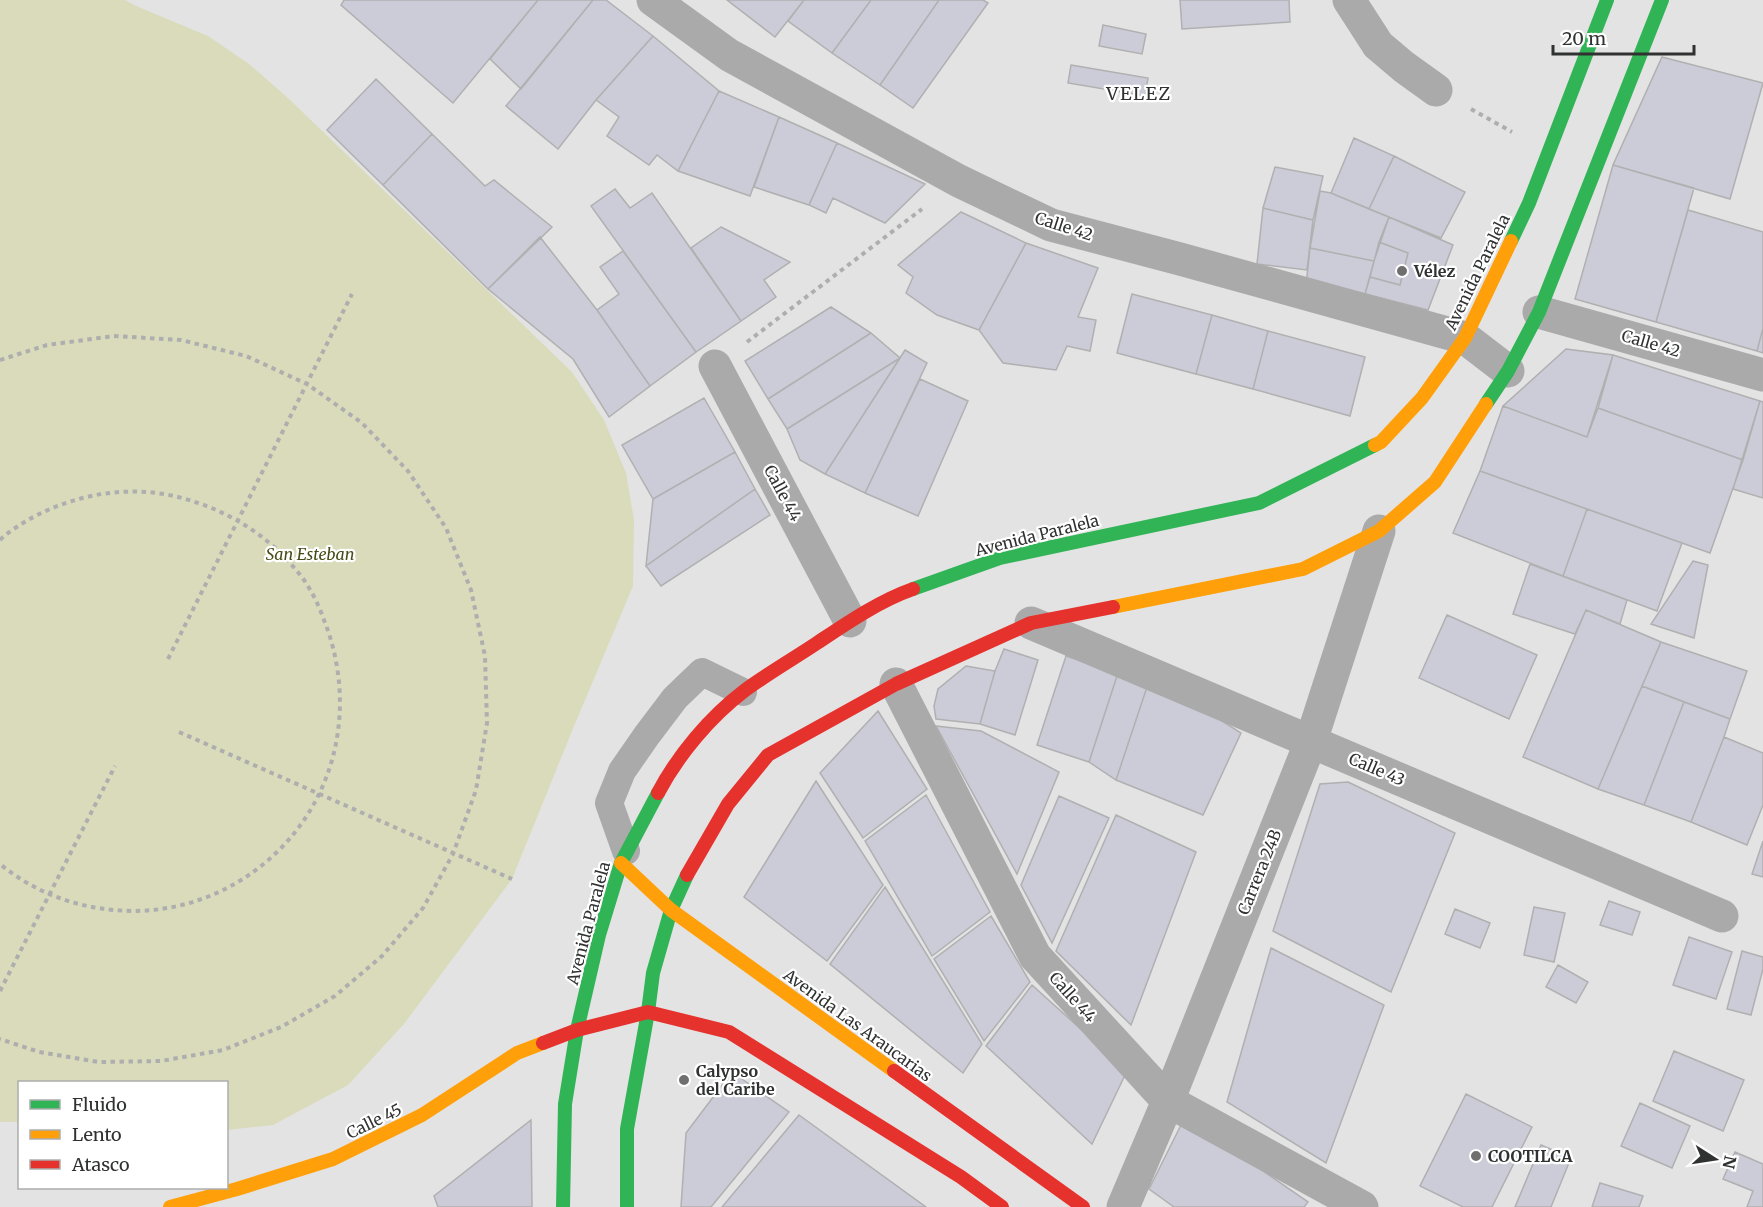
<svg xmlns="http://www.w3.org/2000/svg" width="1763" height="1207" font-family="Merriweather,serif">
  <rect width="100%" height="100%" fill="#e3e3e4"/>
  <path fill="#dadbba" d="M0,0H125L136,6L208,36L249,64L288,98L572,372L604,420L626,473L634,520L633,586L572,731L512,879L404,1024L348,1085L273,1125L227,1130L226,1082H20L19,1122H0Z"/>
  <path fill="#cccbd8" stroke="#b0b0b1" stroke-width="1.5" d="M344,0H538L453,103L341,5Z
    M538,0H593L521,89L490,59Z
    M593,0H606L653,36L596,100L558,149L506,106Z
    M727,0H804L775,37Z
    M804,0H871L832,53L788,21Z
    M871,0H939L880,85L832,53Z
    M939,0H983L988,3L913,108L880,85Z
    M1180,0H1289L1290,22L1182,29Z
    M1103,25L1146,34L1142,54L1099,46Z
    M653,36L719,91L678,171L657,155L649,165L607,136L619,117L596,100Z
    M1662,57L1763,83L1730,199L1613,165Z
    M1071,65L1148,78L1145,96L1068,83Z
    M376,79L432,134L383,185L327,130Z
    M719,91L779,117L750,196L678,171Z
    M779,117L837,143L809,205L754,187Z
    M432,134L485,186L494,180L552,227L488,289L383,185Z
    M1354,138L1394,156L1369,209L1331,193Z
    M837,143L925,184L885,223L833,198L826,213L809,205Z
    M1394,156L1465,192L1441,238L1369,209Z
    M1613,165L1694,188L1656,322L1575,299Z
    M1275,167L1323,176L1313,220L1263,208Z
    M615,189L630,208L652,193L741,321L696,352L591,206Z
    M1320,191L1331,193L1389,217L1374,261L1310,248Z
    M1263,208L1313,220L1307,270L1257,264Z
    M1688,210L1763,232V328L1757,351L1656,322Z
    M961,212L1026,243L979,330L937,315L906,293L913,277L898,265Z
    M1389,217L1453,245L1428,310L1365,294L1370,277L1400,285L1408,253L1379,242Z
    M721,227L790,262L764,280L776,297L741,321L691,248Z
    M540,237L597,310L650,386L609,417L573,359L488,289Z
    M1379,242L1408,253L1400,285L1370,277Z
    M1026,243L1098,268L1078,317L1096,320L1090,351L1067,346L1056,370L1003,363L979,330Z
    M1310,248L1374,261L1365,294L1306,285Z
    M623,251L696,352L650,386L597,310L619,294L600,267Z
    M1132,294L1212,315L1196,374L1117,353Z
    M831,307L871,333L768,399L745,361Z
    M1212,315L1268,331L1253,389L1196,374Z
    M1763,328V353L1757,351Z
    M1268,331L1365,357L1350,416L1253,389Z
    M871,333L900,358L787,429L768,399Z
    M1566,349L1613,355L1587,437L1503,406Z
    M905,350L927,363L865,493L825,474Z
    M1613,355L1760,401L1743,460L1598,408Z
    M900,358L825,474L800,460L787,429Z
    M920,379L968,401L918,516L865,493Z
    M704,398L735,452L653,499L622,445Z
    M1760,401L1763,402V498L1733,489Z
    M1503,406L1587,437L1598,408L1743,460L1710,553L1480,471Z
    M735,452L755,489L646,566L653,499Z
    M1480,471L1587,509L1563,576L1453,533Z
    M755,489L770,515L661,586L646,566Z
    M1587,509L1682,543L1657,611L1563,576Z
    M1693,561L1708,565L1694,638L1651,624Z
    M1530,564L1627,600L1620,624L1586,610L1575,634L1513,614Z
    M1586,610L1661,642L1598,789L1523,757Z
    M1447,615L1537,655L1509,719L1419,678Z
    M1661,642L1747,671L1730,719L1642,686Z
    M1004,649L1038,660L1015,735L980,724L995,671Z
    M1066,656L1118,673L1089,762L1037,745Z
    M966,666L995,671L980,724L936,719L934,706L938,689Z
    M1118,673L1148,684L1116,780L1089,762Z
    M1148,684L1194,703L1241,733L1203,815L1116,780Z
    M1642,686L1684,702L1644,805L1598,789Z
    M1684,702L1730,719L1724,737L1691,822L1644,805Z
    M878,711L927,789L863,838L820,773Z
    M936,726L981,731L1059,772L1017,874Z
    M1724,737L1763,753V805L1747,845L1691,822Z
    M816,781L883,885L827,961L744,897Z
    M1348,782L1455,833L1391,992L1273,931L1320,784Z
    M926,795L990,912L932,956L865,841Z
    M1059,796L1109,818L1052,943L1021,885Z
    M1116,815L1196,852L1131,1025L1056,951Z
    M1763,841V877L1752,874Z
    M885,887L982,1044L963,1073L830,964Z
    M1609,901L1640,912L1632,935L1600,925Z
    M1534,907L1565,913L1554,962L1524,955Z
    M1455,909L1490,923L1480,948L1445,934Z
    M991,916L1030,982L984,1041L934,959Z
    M1689,937L1732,952L1716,999L1673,985Z
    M1271,948L1384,1005L1326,1163L1227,1102Z
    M1742,951L1763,957V969L1751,1015L1727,1009Z
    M1558,965L1588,982L1576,1003L1546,987Z
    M1032,985L1127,1071L1092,1144L986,1046Z
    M1674,1051L1744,1080L1723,1131L1653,1101Z
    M732,1072L789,1112L711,1207H681L686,1133Z
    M1466,1094L1532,1127L1492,1207H1463L1420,1186Z
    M1640,1103L1690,1126L1672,1168L1621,1146Z
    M799,1115L926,1207H722Z
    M1185,1117L1308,1202L1304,1207H1174L1149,1189Z
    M531,1120L532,1207H438L434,1196Z
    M1541,1145L1571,1158L1551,1207H1515Z
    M1735,1152L1763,1164V1207H1747L1753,1191L1723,1179Z
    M1600,1183L1643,1196L1639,1207H1592Z"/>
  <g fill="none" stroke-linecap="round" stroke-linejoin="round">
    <path stroke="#aeaeaf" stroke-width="4" stroke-dasharray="4.5 4.5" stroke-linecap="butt" d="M1471,109L1512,132
      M747,342L922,209
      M0,360L47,345L114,336L181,340L246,356L307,384L362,423L408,471L446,528L471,590L485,656L487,723L476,790L453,854L423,908L382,956L335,996L281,1027L223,1050L161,1061L99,1062L39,1052L0,1039
      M0,540C7,533 15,528 23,523C69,495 126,484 178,497C225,509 266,533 297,571C309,585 318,603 324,620C358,706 337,802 266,862C229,893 184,910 136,911C85,911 39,896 0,864
      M168,659L352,294
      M179,732L512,879
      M0,991L115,766"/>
    <path stroke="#abaaaa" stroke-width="28" d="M626,851L609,803L622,771L647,735L675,698L702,672L743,692"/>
    <path stroke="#abaaaa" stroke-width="33" d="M653,0L729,55L959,181L1051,225L1180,259L1465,338L1508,371
      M1349,0L1378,45L1404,67L1436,90
      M1539,312L1763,375
      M715,366L850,621
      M1031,623L1722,916
      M896,684L1035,956L1168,1101L1362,1207
      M1123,1207L1168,1101L1311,741L1379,531"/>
    <path stroke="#30b455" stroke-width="14" d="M1511,241L1529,203L1607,0
      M1486,404L1508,371L1539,312L1662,0
      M913,589L1000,558L1259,503L1375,445
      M563,1207L565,1104L577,1030L599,935L621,863L658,793
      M627,1207V1129L648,1012L653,973L671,910L687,875"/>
    <path stroke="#ff9f0a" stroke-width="14" d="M1375,445L1381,442L1422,398L1465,338L1511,241
      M1113,607L1303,569L1379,531L1435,482L1486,404
      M621,863L671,910L894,1071
      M170,1207L237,1189L333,1159L422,1115L517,1053L543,1043"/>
    <path stroke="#e5322d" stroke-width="14" d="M658,793C678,755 710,717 744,691C767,674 793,659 817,643C847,623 879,601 913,589
      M687,875L728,804L768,755L896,684L1031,623L1113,607
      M543,1043L577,1030L648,1012L729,1032L961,1177L1002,1207
      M894,1071L1083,1207"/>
  </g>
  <g fill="#6f6f70" stroke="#fff" stroke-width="2">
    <circle cx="1402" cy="271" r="6"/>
    <circle cx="684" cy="1080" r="6"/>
    <circle cx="1476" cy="1156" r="6"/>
  </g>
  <g text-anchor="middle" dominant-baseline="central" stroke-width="4.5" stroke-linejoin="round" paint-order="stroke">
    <g font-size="16" fill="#303131" stroke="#fff">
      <text transform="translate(1064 226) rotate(18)">Calle 42</text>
      <text transform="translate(1477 272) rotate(-64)">Avenida Paralela</text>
      <text transform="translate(1651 343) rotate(16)">Calle 42</text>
      <text transform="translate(783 493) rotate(62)">Calle 44</text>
      <text transform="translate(1037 535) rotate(-14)">Avenida Paralela</text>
      <text transform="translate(1377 769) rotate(23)">Calle 43</text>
      <text transform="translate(1259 872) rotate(-68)">Carrera 24B</text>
      <text transform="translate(588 923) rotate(-75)">Avenida Paralela</text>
      <text transform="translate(1073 997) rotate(48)">Calle 44</text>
      <text transform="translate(858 1025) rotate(36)">Avenida Las Araucarias</text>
      <text transform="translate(374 1121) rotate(-26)">Calle 45</text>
    </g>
    <g font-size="16" font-weight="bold" fill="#303131" stroke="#fff" text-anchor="start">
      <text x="1414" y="271">Vélez</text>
      <text x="696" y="1071">Calypso<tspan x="696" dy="18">del Caribe</tspan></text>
      <text x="1488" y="1156">COOTILCA</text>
    </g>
    <g font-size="16" font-style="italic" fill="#4a4b18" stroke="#fff">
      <text x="310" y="554">San Esteban</text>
    </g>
    <g font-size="18" letter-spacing="1.5" fill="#303131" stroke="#fff">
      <text x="1139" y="93">VELEZ</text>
    </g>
  </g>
  <rect x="18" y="1081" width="210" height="108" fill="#ffffff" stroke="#acadad" stroke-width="1.5"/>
  <rect x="30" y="1100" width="30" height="9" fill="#30b455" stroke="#acadad" stroke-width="1.5"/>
  <text x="72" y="1111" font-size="18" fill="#303131">Fluido</text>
  <rect x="30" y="1130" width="30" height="9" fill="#ff9f0a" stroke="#acadad" stroke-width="1.5"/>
  <text x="72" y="1141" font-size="18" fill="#303131">Lento</text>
  <rect x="30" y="1160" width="30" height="9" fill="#e5322d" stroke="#acadad" stroke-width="1.5"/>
  <text x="72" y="1171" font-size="18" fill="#303131">Atasco</text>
  <g transform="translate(1715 1159) rotate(102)" stroke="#ffffff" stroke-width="4.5" paint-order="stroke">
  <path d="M0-4.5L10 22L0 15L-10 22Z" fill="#303131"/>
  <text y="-9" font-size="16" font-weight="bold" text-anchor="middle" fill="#303131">N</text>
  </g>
  <path d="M1553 45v9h141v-9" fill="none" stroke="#303131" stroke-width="3"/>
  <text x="1562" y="45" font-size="18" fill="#303131" stroke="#ffffff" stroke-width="4.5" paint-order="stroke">20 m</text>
</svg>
